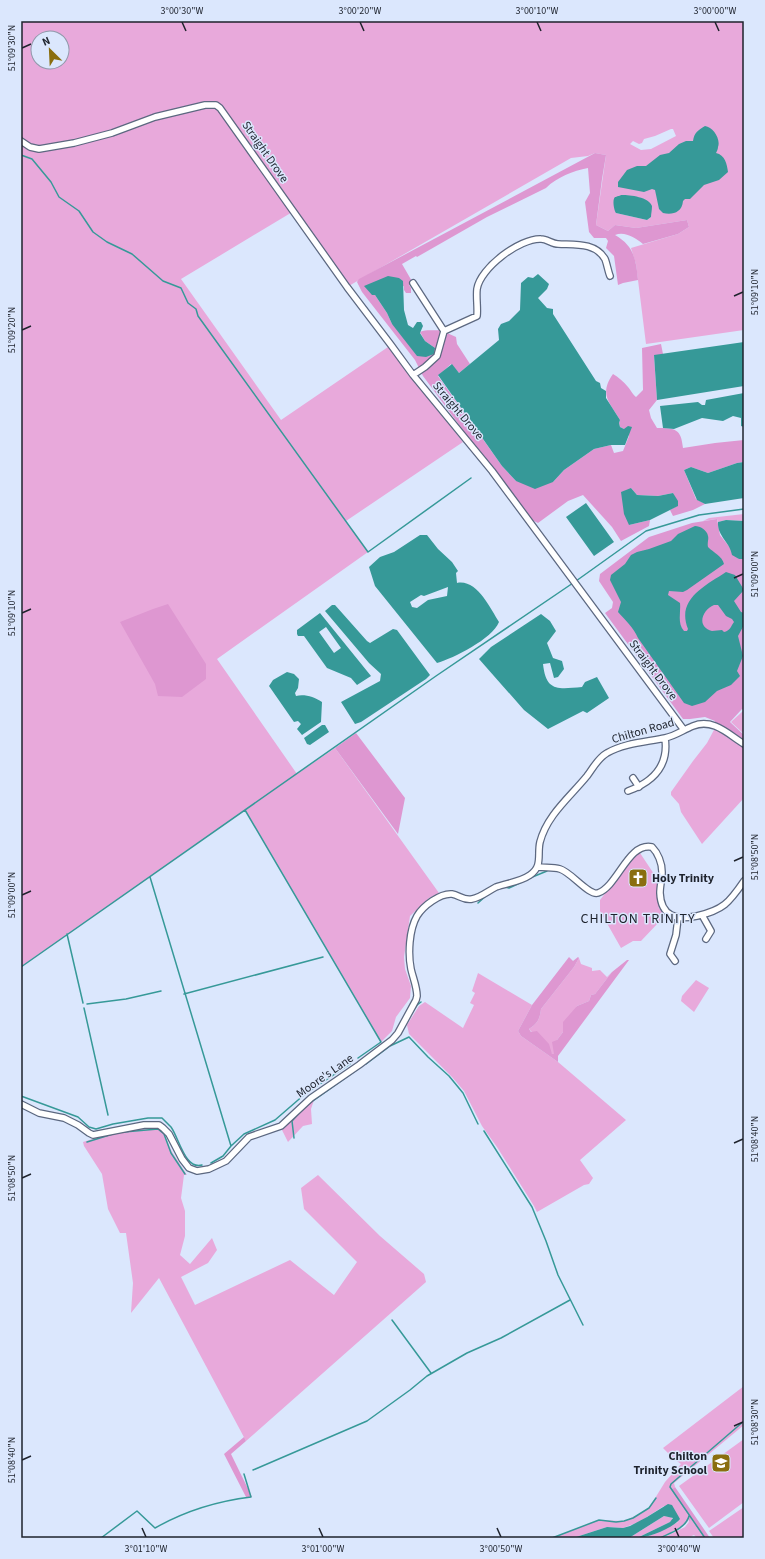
<svg xmlns="http://www.w3.org/2000/svg" width="765" height="1559" font-family="'Source Sans 3',sans-serif">
  <rect width="100%" height="100%" fill="#dbe7fd"/>
  <path fill="#e8a9db" fill-rule="evenodd" d="M21,21H744V330L646,344L636,264L631,248L678,234L689,227L687,220L636,228L615,225L608,231L596,225L606,155L595,153L588,156L571,158L347,287L294,211L181,279L281,420L388,347L463,442L346,521L368,552L217,659L297,774L335,748L439,893L429,898L410,916L404,957L405,969L411,986L410,998L396,1017L392,1031L381,1042L245,810L21,967ZM38,38H62V62H38ZM671,129H673L676,136L651,149L641,150L630,144L633,141L639,144L642,143L644,139L655,136ZM649,202L651,217L647,220L616,213Z
    M744,514V521L726,520L718,522L717,519L703,521L709,518Z
    M743,711L744,712V734L731,722Z
    M715,728L723,735L744,748V798L702,844L681,812L679,804L671,795V792L693,761L707,743Z
    M638,850L656,877L660,876L657,887L659,909L663,908L666,911L659,922L641,941H633L621,948L600,911V900Z
    M579,958L581,964L592,968V971L600,970L607,977L612,972L595,994L591,995L589,1001L577,1006L563,1032L557,1040L555,1055L552,1054L529,1029C537,1024 540,1019 541,1009L574,967Z
    M478,973L532,1005L518,1031L521,1036L558,1062L626,1120L580,1160L593,1178L589,1184L584,1185L537,1212L534,1206L497,1147L482,1126L464,1091L452,1077L409,1034L407,1025L419,1006L425,1002L463,1028L474,1005L470,1003L475,993L472,991Z
    M696,980L709,988L694,1012L681,1001L682,996Z
    M314,1100L311,1109L312,1124L303,1126L288,1142L282,1130L306,1105Z
    M146,1128H159L163,1132L172,1152L187,1175H184L181,1198L185,1211V1236L180,1255L190,1264L212,1238L217,1250L208,1263L181,1277L195,1305L290,1260L334,1295L357,1262L304,1209L301,1188L318,1175L380,1236L424,1274L426,1282L246,1441L159,1278L131,1313L133,1283L126,1233H120L108,1209L102,1174L84,1146L83,1142L108,1134Z
    M744,1386V1425L674,1483L675,1487L671,1490L688,1515V1521L683,1526L660,1538H645L678,1522L664,1506L639,1522L623,1528L607,1527L573,1538H552L599,1520L624,1521L642,1513L649,1508L665,1482L681,1464L674,1459L663,1448Z
    M744,1439V1502L709,1528L679,1486Z
    M744,1507V1538H714L709,1531Z
    M664,1516L671,1517L673,1520L670,1522L637,1538H629Z
    M691,1519L704,1538H697L694,1535L687,1538H663L685,1527Z"/>
  <path fill="#de97d1" d="M595,153L606,155L602,179L596,225L608,231L615,225L636,228L687,220L689,227L678,234L643,244C635,238 625,231 615,235C634,246 636,259 638,280L623,283L618,285L614,256L606,248L608,241L606,238H594L589,232L585,202L590,193L588,168C573,171 557,177 546,188L487,217L417,257L416,256L402,264L413,283L409,285L411,288V293H406L404,290V286L375,295L387,313L392,324L435,348L425,341L420,332C427,329 433,331 441,330L443,334L447,333L456,337L457,344L470,364L459,373L451,364L438,376L502,466L516,481L553,482L564,470L594,449L611,445L614,453L623,451L629,436L624,429L620,427L619,423L620,420C609,402 599,394 613,374C618,377 624,382 628,387C631,390 632,394 636,397L643,390L642,348L661,344L663,354L654,356L657,400L649,410L651,418L657,428C676,428 681,429 683,448L715,443L744,440V462L737,463L708,473L691,467L684,470L696,499L705,504L693,510L673,516L670,510L677,506L673,493L658,496L637,495L631,488L629,525L650,520L649,526L621,541L612,527L583,495L568,501L538,523L528,518L423,376L415,360L362,292L357,282L359,279Z
    M717,519L720,535L739,559H744V710L742,709L730,722L744,735V748L723,735L715,728V721L705,717L690,719H683L605,613L612,608L613,602L599,581L600,574L649,537L692,523Z
    M168,604L206,664V679L182,697L158,696L155,684L120,622L153,609Z
    M356,733L405,798L398,834L335,748Z
    M569,957L573,961L578,957L579,958L574,967L541,1009C540,1019 537,1024 529,1029L531,1032L537,1031L549,1044L552,1054H554L552,1042L557,1040L563,1032V1022L577,1006L589,1001L591,995L595,994L612,972L627,960H629L558,1056V1062L521,1036L518,1031L532,1005Z
    M244,1437L246,1441L231,1454L252,1497H246L224,1454Z
    M675,1487L710,1538H704L691,1519L689,1522L688,1515L671,1490Z"/>
  <path fill="#369998" fill-rule="evenodd" d="M705,126C713,127 721,139 718,147C718,149 717,151 716,153C725,155 727,164 728,172L719,180L704,185L690,199H685L683,201C682,213 672,215 663,213L659,209L655,190L652,189L644,192L618,187V182L627,170L637,166H646L660,155L669,153L679,144L686,141H693C694,133 698,130 705,126Z
    M622,195C630,195 649,197 652,206C652,210 651,214 651,217L647,220L616,213C614,210 612,200 615,197C616,197 621,195 622,195Z
    M538,274L549,284L547,289L538,298L547,308L553,309V314L596,381L600,383L601,388L606,391V398L620,420L619,423L620,427L624,429L628,426L632,427L625,445H611L594,449L564,470L553,482L535,489L516,481L502,466L438,375L452,364L459,373L499,340L498,329L501,324L509,321L520,310L521,283L528,277L533,278Z
    M388,276L399,278L403,281L404,310L408,325L413,328L417,322H421L423,326L420,333L425,341L435,348L434,354L426,357L417,356L392,324L387,313L375,295H372L364,286Z
    M744,342V386L657,400L654,355Z
    M744,393V403L743,404L744,427L741,426V418L733,416L723,421L702,418L674,429L663,428L660,406L698,402L702,405H705L706,400Z
    M744,462V498L705,504L697,500L684,470L691,467L708,473L737,463Z
    M631,488L637,495L658,496L673,493L678,501V506L650,520L629,525L624,514L621,492Z
    M586,503L614,542L594,556L566,517Z
    M726,520L744,521V559H739L732,555C730,542 717,536 718,522Z
    M695,526C700,526 707,530 708,536C709,539 707,543 708,547C714,553 722,556 724,564L687,590L683,592L669,591L668,595L680,603C681,613 677,623 684,631H687L688,629C676,599 705,586 726,572L735,575L744,590L734,601L741,612L744,613V625L738,636L743,656L737,671L740,676L731,685L717,691L705,702L692,706L684,703L638,638C633,627 626,621 618,612L621,602L610,580L611,575L625,564L631,555L637,552L649,549L671,541L678,534ZM714,605H718L726,616L732,619L734,622C731,626 730,631 724,632L722,630C719,630 715,631 712,631C696,627 702,610 714,605Z
    M420,535H427L438,549L452,562L458,571L456,573L457,583C477,579 490,608 499,622C492,639 454,658 437,663L375,586L369,567L380,557L394,552ZM448,587L447,596L428,600L417,608L412,607L410,602L421,595L424,596Z
    M332,605H335L367,641L370,643L393,629L397,630L430,675L426,679L361,722L355,724L341,702L380,681L381,674L369,663L325,611Z
    M320,613L371,676L357,685L351,678L327,668L304,636H298L297,634V630ZM326,627L341,648L334,653L319,632Z
    M541,614L550,621L556,631L547,643L553,658L562,661L564,669L558,677L554,678L550,663L543,664C546,692 558,689 582,687L585,682L597,677L609,698L587,713L583,711L548,729L524,710L479,659L491,647Z
    M287,672L294,674L299,679L298,688L295,693L296,696C305,694 314,697 322,702L321,722L302,735L297,729L301,724L298,721L294,722L269,686L273,680Z
    M322,725H325L329,732L310,745L307,744L304,738Z
    M668,1504L672,1505L680,1519C673,1528 648,1538 637,1538L670,1522L673,1518L664,1516L629,1538H602L599,1537L573,1538L607,1527L623,1528L630,1526L647,1517Z"/>
  <g fill="none" stroke-linecap="round" stroke-linejoin="round">
    <path stroke="#369998" stroke-width="1.5" d="M21,155L32,159L51,182L59,197L79,211L93,232L107,242L132,254L163,281L181,288L188,303L196,309L198,316L368,552L471,478
      M576,581L646,531L699,515L744,509
      M245,810L381,1042L358,1058
      M150,877L231,1146
      M530,878L547,871
      M505,887L509,888L522,882
      M478,903L487,895
      M67,934L83,1003
      M21,967L436,676L573,583
      M184,994L323,957
      M87,1004L126,999L161,991
      M84,1008L108,1115
      M413,1011L417,1005L421,1002
      M366,1064L390,1046L409,1037L428,1057L449,1076L463,1093L478,1124
      M21,1096L78,1117L89,1127L96,1129L113,1124L148,1118H162C165,1121 168,1124 171,1127C179,1138 185,1170 202,1165
      M310,1103L361,1067
      M484,1131L532,1207L546,1241L558,1275L583,1325
      M124,1132L158,1129L164,1134L171,1153L185,1174
      M294,1138L292,1121L301,1111
      M87,1142L116,1133
      M211,1163L223,1156L231,1146L244,1134L275,1120L305,1094L350,1064
      M392,1320L431,1373
      M253,1470L367,1421L410,1390L427,1376L467,1353L501,1338L570,1300
      M101,1538L137,1511L155,1528C185,1511 218,1501 251,1497L244,1474
      M552,1538L599,1520L616,1522L624,1521L633,1518L649,1508L656,1498
      M660,1538C670,1533 686,1528 689,1516
      M705,1538L670,1487L671,1484L744,1421"/>
    <defs>
      <path id="street" d="M21,141L30,147L39,149L74,143L112,133L155,117L205,105H216L220,108L347,287L391,345L413,375L492,471L684,730
        M413,283L444,331
        M413,375L425,367L437,356L444,331L477,316C478,308 476,298 477,289C480,268 520,238 541,239C547,239 552,244 558,244C574,245 595,242 605,259C607,264 608,271 610,276
        M633,778L639,787
        M628,791C653,782 669,766 665,738
        M538,867C545,868 553,867 560,869C571,872 589,896 598,893C618,886 628,842 652,847C658,853 662,863 662,872C662,879 660,886 660,893C661,917 677,920 697,916C723,910 729,903 744,881
        M702,915L711,931L706,939
        M675,961L670,954L676,935L678,918
        M21,1104L39,1113L64,1118L78,1125L89,1133L93,1135L144,1125H159L163,1128L169,1134L182,1159L189,1168L197,1171L209,1169L226,1161L249,1137L281,1126L311,1098L359,1065L392,1040L398,1033L416,1000L417,996C417,987 413,978 411,969C408,954 409,930 417,916C423,906 440,893 452,894C459,895 464,901 472,899C480,898 488,891 496,887C507,883 520,882 530,875C543,866 537,855 540,842C547,815 570,797 587,776C593,768 598,758 607,753C624,743 646,742 665,738C675,736 683,730 693,726C713,718 728,734 744,744"/>
    </defs>
    <use href="#street" stroke="#5c6880" stroke-width="8"/>
    <use href="#street" stroke="#fff" stroke-width="5.5"/>
  </g>
  <path fill="none" stroke="#1e232d" stroke-width="1.5" d="M182,22L186,31M360,22L364,31M537,22L541,31M715,22L719,31M22,48L31,44M734,296L743,292M22,330L31,326M734,578L743,574M22,613L31,609M734,861L743,857M22,895L31,891M734,1143L743,1139M22,1178L31,1174M734,1426L743,1422M22,1460L31,1456M142,1528L146,1537M319,1528L323,1537M497,1528L501,1537M675,1528L679,1537"/>
  <defs>
    <symbol id="church-square" viewBox="-11 -11 22 22"><rect x="-9" y="-9" width="18" height="18" rx="4" fill="#8a6e0f" stroke="#dbe7fd"/><path d="M-1.2-6h2.4v3.5h3.3v2.4h-3.3V6h-2.4V-.1h-3.3v-2.4h3.3Z" fill="#fff"/></symbol>
    <symbol id="school-square" viewBox="-11 -11 22 22"><rect x="-9" y="-9" width="18" height="18" rx="4" fill="#8a6e0f" stroke="#dbe7fd"/><path d="M0-5L7-2L0 1L-7-2ZM-4 1L0 2.5L4 1V4Q0 6-4 4Z" fill="#fff"/></symbol>
  </defs>
  <g fill-rule="evenodd">
    <use href="#church-square" x="627" y="867" width="22" height="22"/>
    <use href="#school-square" x="710" y="1452" width="22" height="22"/>
  </g>
  <g text-anchor="middle" dominant-baseline="central" stroke-width="3" stroke-linejoin="round" paint-order="stroke">
    <g font-size="12" fill="#1e232d" stroke="#dbe7fd">
      <text transform="translate(265 152) rotate(55)">Straight Drove</text>
      <text transform="translate(458 411) rotate(50)">Straight Drove</text>
      <text transform="translate(653 670) rotate(53)">Straight Drove</text>
      <text transform="translate(643 731) rotate(-16)">Chilton Road</text>
      <text transform="translate(325 1076) rotate(-35)">Moore's Lane</text>
    </g>
    <g font-size="12" font-weight="bold" fill="#1e232d" stroke="#dbe7fd" text-anchor="start">
      <text x="652" y="878">Holy Trinity</text>
      <text x="707" y="1456" text-anchor="end">Chilton<tspan x="707" dy="14">Trinity School</tspan></text>
    </g>
    <g font-size="14" letter-spacing="1" fill="#1e232d" stroke="#dbe7fd">
      <text x="638" y="919">CHILTON TRINITY</text>
    </g>
  </g>
  <rect width="765" height="1559" fill="none" stroke="#dbe7fd" stroke-width="44"/>
  <g transform="translate(50 50) rotate(336)"><circle r="19" fill="#dbe7fd" stroke="#8f99aa"/>
  <path d="M0-3L7 15L0 10L-7 15Z" fill="#8a6e0f"/>
  <text y="-6" font-size="11" font-weight="bold" text-anchor="middle" fill="#1e232d">N</text>
  </g>
  <rect x="22" y="22" width="721" height="1515" fill="none" stroke="#1e232d" stroke-width="1.5"/>
  <g font-size="10" text-anchor="middle" fill="#1e232d">
    <text x="182" y="14">3°00'30"W</text>
    <text x="360" y="14">3°00'20"W</text>
    <text x="537" y="14">3°00'10"W</text>
    <text x="715" y="14">3°00'00"W</text>
    <text transform="translate(11 48) rotate(-90)" y="4">51°09'30"N</text>
    <text transform="translate(754 292) rotate(-90)" y="4">51°09'10"N</text>
    <text transform="translate(11 330) rotate(-90)" y="4">51°09'20"N</text>
    <text transform="translate(754 574) rotate(-90)" y="4">51°09'00"N</text>
    <text transform="translate(11 613) rotate(-90)" y="4">51°09'10"N</text>
    <text transform="translate(754 857) rotate(-90)" y="4">51°08'50"N</text>
    <text transform="translate(11 895) rotate(-90)" y="4">51°09'00"N</text>
    <text transform="translate(754 1139) rotate(-90)" y="4">51°08'40"N</text>
    <text transform="translate(11 1178) rotate(-90)" y="4">51°08'50"N</text>
    <text transform="translate(754 1422) rotate(-90)" y="4">51°08'30"N</text>
    <text transform="translate(11 1460) rotate(-90)" y="4">51°08'40"N</text>
    <text x="146" y="1552">3°01'10"W</text>
    <text x="323" y="1552">3°01'00"W</text>
    <text x="501" y="1552">3°00'50"W</text>
    <text x="679" y="1552">3°00'40"W</text>
  </g>
</svg>
